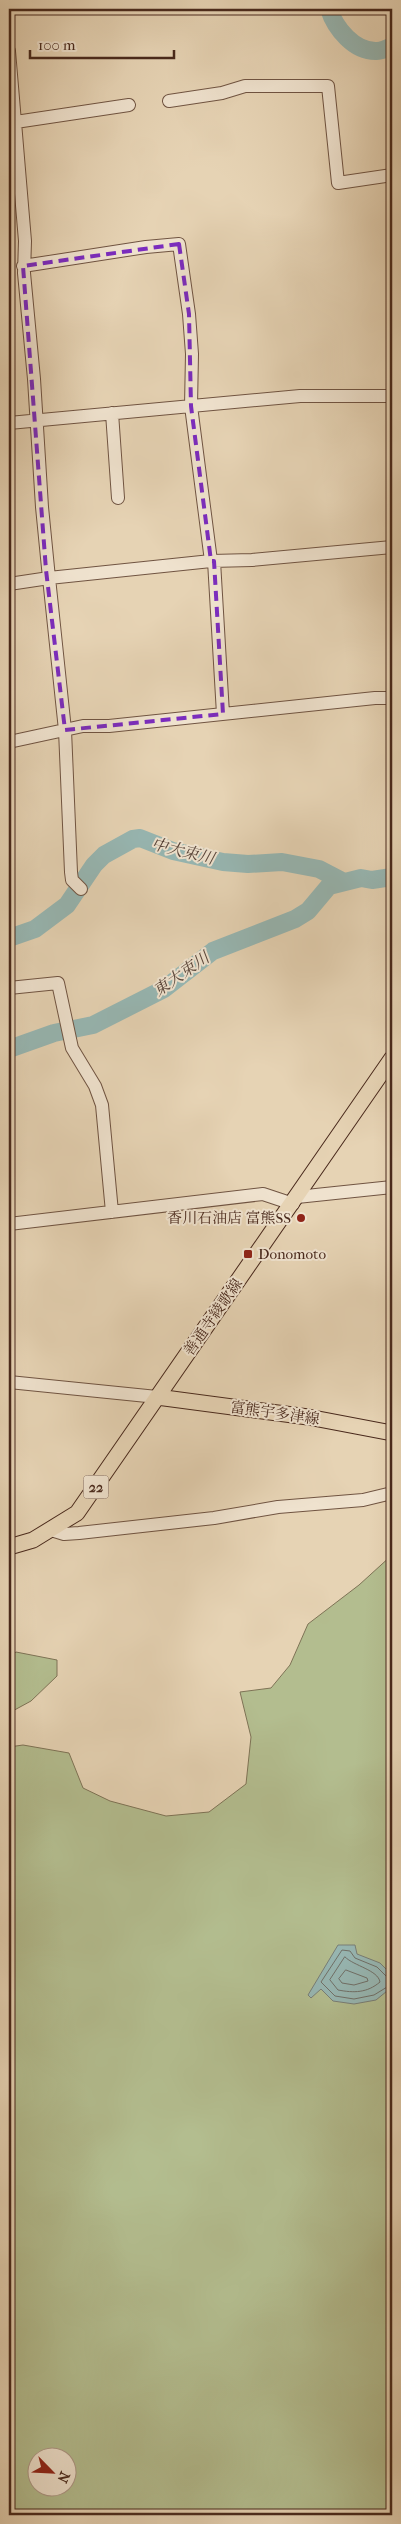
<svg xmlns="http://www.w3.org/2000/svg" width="401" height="2524" font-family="'IM FELL French Canon','Noto Serif JP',serif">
  <rect width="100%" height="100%" fill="#e6d3b4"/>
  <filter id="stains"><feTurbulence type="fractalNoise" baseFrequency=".004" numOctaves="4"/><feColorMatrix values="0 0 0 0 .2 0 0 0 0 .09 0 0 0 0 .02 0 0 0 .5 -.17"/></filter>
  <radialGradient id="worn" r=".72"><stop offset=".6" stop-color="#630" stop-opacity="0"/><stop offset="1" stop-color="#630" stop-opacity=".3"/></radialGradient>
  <path fill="#b3bd8f" stroke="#7e7356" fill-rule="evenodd" d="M392,1555V2515H9V1747L23,1745L69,1753L83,1788L110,1801L166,1816L209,1812L246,1784L251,1737L240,1692L271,1688L290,1665L308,1624L359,1585ZM38,2456H68V2486H38Z
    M16,1652L57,1660V1676L31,1701L9,1713V1657Z"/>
  <path fill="#97b7b3" stroke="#787e77" d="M338,1945H355L357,1954L380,1963L392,1975V1987L376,2000L354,2004L333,2001L321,1989L311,1998L308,1995Z"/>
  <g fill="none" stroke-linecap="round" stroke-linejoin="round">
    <path stroke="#707068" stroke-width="1" d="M345,1957C354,1966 378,1970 380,1982C367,1993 354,1993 338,1990L330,1980Z
      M346,1970L367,1978L368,1981L354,1985L342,1983L339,1979Z
      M392,1978L387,1977L377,1967L355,1958L350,1951L342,1950L321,1982L335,1996L354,1999L374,1995L392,1984"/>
    <path stroke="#97b7b3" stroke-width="18" d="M329,9C335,28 354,52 377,51C382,51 388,48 392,46
      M9,938L35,929L67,905L94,865L104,855L133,839L140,838L173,851L223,862L248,864L282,862L319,869L342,881
      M9,1049L54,1033L93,1025L164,989L213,951L295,919L308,911L329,886L361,878L372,880L392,877"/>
    <defs>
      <path id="minor" d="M9,51L25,241L24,273L34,379L42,507L49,578L9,584
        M169,101L222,93L245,86H328L338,183L392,175
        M9,123L129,105
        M23,266L146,247L179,244L189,314L192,354L191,406L211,561
        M112,413L118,498
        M9,423L300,396H392
        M214,561L223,714
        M9,742L83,726H109L375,698H392
        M81,889L72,880L71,872L65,730L49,578L211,561L252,560L392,547
        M9,988L58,983L72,1048L95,1086L102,1105L112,1212
        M297,1197L392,1187
        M9,1224L263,1194L293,1204
        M9,1382L157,1397
        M51,1530L64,1534L79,1533L214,1518L278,1507L363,1500L392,1493"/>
      <path id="major" d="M157,1397L308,1417L392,1433
        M9,1547L33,1540L77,1513L392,1058"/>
    </defs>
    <use href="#minor" stroke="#705442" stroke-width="14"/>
    <use href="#major" stroke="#49291c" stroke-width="17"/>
    <use href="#minor" stroke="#efe2ce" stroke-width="12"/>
    <use href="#major" stroke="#e6d3b4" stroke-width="15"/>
  </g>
  <path fill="none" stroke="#7b2cbf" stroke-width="4" stroke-dasharray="10 6" stroke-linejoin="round" d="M179,244L189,314L191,406L211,561H214L223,714L65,730L46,570L23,266Z"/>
  <g fill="#8f2418" stroke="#efe2ce" stroke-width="2">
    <circle cx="301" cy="1218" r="5"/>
    <rect x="243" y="1249" width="10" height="10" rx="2.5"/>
  </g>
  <g text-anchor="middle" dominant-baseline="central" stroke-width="4" stroke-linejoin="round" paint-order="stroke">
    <rect fill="#efe2ce" stroke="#7b6051" stroke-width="1" x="83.5" y="1475.5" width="25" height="23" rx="4"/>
    <g font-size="14" font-weight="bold" fill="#49291c">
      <text x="96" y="1487">22</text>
    </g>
    <g font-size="15" fill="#49291c" stroke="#efe2ce" text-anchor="end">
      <text x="291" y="1218">香川石油店 富熊SS</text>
      <text x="258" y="1254" text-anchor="start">Donomoto</text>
    </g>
    <g font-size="15" fill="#49291c" stroke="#efe2ce">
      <text transform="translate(213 1317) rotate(-55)">善通寺綾歌線</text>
      <text transform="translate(275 1413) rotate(8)">富熊宇多津線</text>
    </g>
    <g font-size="16" font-style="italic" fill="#59453a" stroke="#efe2ce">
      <text transform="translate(183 851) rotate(14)">中大束川</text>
      <text transform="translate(181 974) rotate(-35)">東大束川</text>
    </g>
  </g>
  <rect width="401" height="2524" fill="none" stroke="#e6d3b4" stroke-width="30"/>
  <rect x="10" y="10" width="381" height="2504" fill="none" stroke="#49291c" stroke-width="2.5"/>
  <rect x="15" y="15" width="371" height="2494" fill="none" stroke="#49291c"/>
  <g transform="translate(52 2472) rotate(114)"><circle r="24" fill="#efe2ce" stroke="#ad9887"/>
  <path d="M0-4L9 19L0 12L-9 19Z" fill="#8f2418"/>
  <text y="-8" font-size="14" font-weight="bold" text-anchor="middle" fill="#49291c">N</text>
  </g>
  <path d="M30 50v8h144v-8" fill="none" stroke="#49291c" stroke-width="2.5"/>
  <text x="38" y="50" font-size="15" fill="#49291c" stroke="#efe2ce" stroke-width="4" paint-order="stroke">100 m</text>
  <rect width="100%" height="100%" filter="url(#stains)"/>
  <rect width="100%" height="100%" fill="url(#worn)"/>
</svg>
